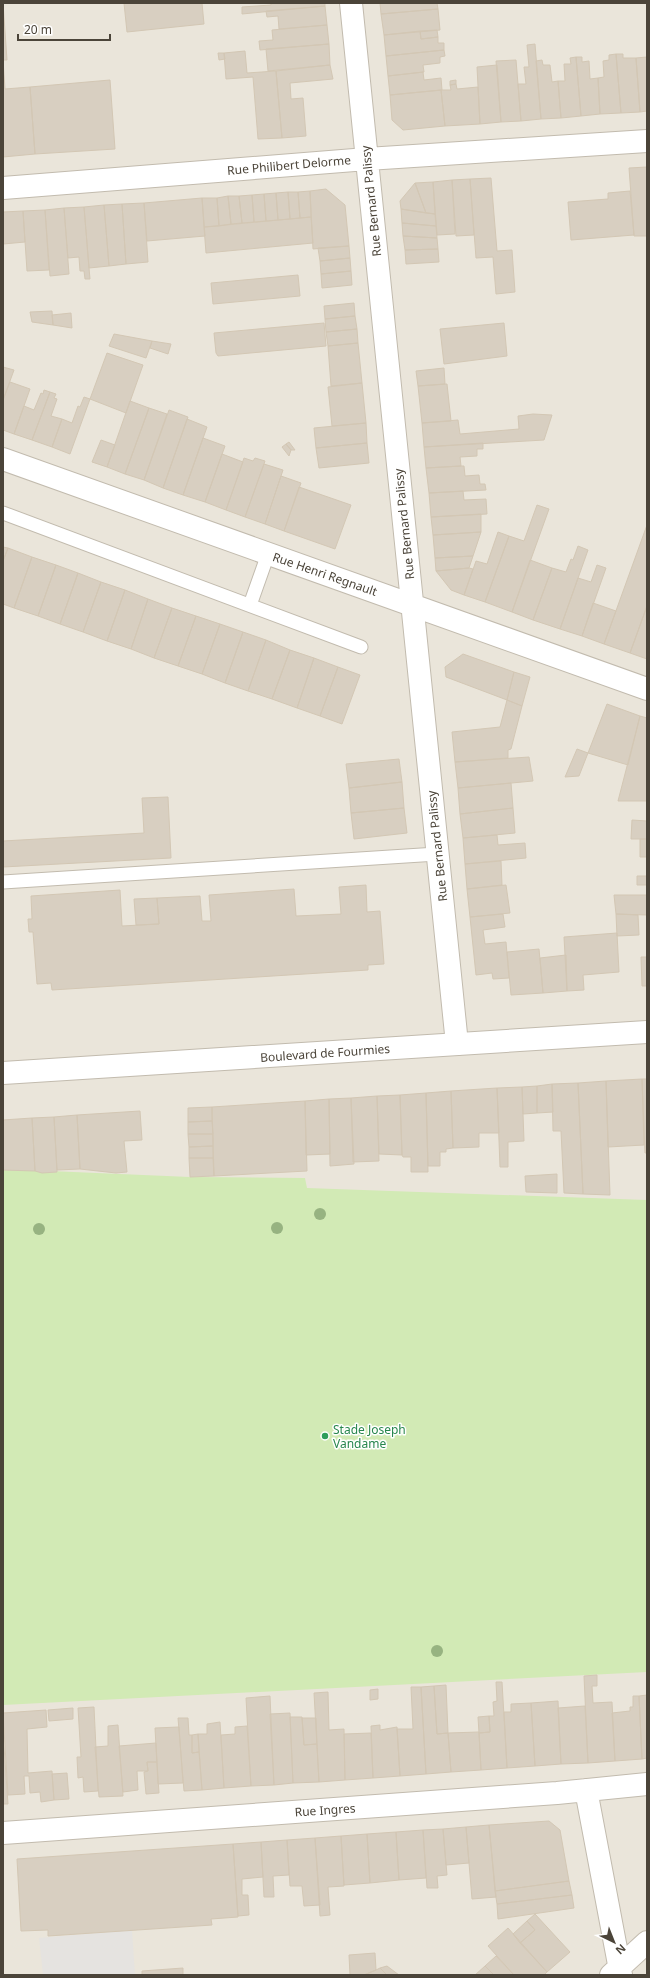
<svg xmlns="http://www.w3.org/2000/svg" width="650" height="1978" font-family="'Noto Sans',sans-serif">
  <rect width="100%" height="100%" fill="#f6f3ec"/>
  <path fill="#eae5da" d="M3,3H647V1975H3Z"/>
  <path fill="#d2eab5" d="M3,1169L190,1177L305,1178L307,1188L647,1200V1672L3,1705Z"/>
  <path fill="#e5e3e0" d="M132,1930L135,1975H43L39,1938Z"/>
  <path fill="#d8cfc1" stroke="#d3c7b4" d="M3,3L7,60H3L5,89L30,87L35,154L3,157Z
    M124,3H202L204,24L127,32Z
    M271,3H325V6L242,14V7L271,5Z
    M380,3H437L438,9L381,14Z
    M325,6L327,25L279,29L278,16L267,17L266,11Z
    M438,9L440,30L384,35L381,14Z
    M327,25L329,44L260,50L259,41L273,40L272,30Z
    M437,30L438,37L421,39L420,31Z
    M420,31L421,39L438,37V43H444V50L386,56L384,35Z
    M329,44L330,65L268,71L266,49Z
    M535,44L541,119L521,121L518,84H526L524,67H529L527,45Z
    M444,50L445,56L440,57V63L423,65L424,72L388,76L386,56Z
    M245,51L247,73L276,71L282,138L258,139L253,77L226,79L224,53Z
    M218,53H224L225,59L219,60Z
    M616,54H623V58H636L640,112L621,113Z
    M616,54L621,113L600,114L598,78L604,77L603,61L609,60V55Z
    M576,57L581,116L561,118L558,81H565L564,64H571L570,58Z
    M576,57H582V62L589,61L590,79L598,78L600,114L581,116Z
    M647,57V111L640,112L636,58Z
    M516,60L521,121L501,122L496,61Z
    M542,60L543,65H550L552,82L558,81L561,118L541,119L536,61Z
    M330,65L333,79L290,83L291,99L303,98L306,136L282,138L276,71Z
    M497,65L501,122L480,124L477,67Z
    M423,72L424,80L441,78L442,90L390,95L388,76Z
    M110,80L115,149L35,154L30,87Z
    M456,80V84L450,85V81Z
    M456,84L457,89L478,87L480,124L445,126L441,90H451L450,85Z
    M441,90L445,126L403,130L392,120L390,95Z
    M647,167V236H634L629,168Z
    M491,178L497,251L512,250L515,292L496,294L493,257L476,258L470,179Z
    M470,179L474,235L456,236L452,180Z
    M452,180L455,234L437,235L433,182Z
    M433,182L435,214L426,213L415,183Z
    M415,183L426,213L401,209L400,201Z
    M326,189L345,205L349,246L313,249L310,191Z
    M310,191L311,217L300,218L298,192Z
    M630,191L634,235L571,240L568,202L608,199V193Z
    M288,192H298L300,218L290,219Z
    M288,192L290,219L278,220L276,193Z
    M276,193L278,220L266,221L264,194Z
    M264,194L266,221L254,222L252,195Z
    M252,195L254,222L242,223L239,196Z
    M228,196H239L242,223L231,224Z
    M228,196L231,224L219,226L217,198Z
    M202,198H217L219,226L204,227Z
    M202,198L205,236L147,241L144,203Z
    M144,203L148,262L126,264L122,204Z
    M122,204L126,264L109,266L104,205Z
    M104,205L109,266L89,268L84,207Z
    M84,207L89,268L90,279H85L84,271H80L79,257L68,258L64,208Z
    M64,208L69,274L50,276L45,210Z
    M401,209L435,214L436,226L402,223Z
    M45,210L49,270L27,271L23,211Z
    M23,211L25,242L3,244V212Z
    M311,217L313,243L206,253L204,227Z
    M402,223L436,226L437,238L403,236Z
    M403,236L437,238L438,249L405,250Z
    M349,246L350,258L320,261L318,248Z
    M438,249L439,262L406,264L405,250Z
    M350,258L351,271L321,274L320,261Z
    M351,271L352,285L322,288L321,274Z
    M298,275L300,296L213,304L211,283Z
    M354,303L355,316L325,319L324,306Z
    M52,311L53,325L32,322L30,312Z
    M71,313L72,328L53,325L52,315Z
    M355,316L357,329L326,332L325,319Z
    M324,323L326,346L218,356L216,353L214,333Z
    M504,323L507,356L444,364L440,329Z
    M357,329L358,343L328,346L326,332Z
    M114,334L152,341L146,358L109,346Z
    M152,341L171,344L168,354L150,348Z
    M358,343L362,383L331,386L328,346Z
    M107,353L143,365L126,413L90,399Z
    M3,367L14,370L3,400Z
    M444,368L445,384L418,386L416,371Z
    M10,382L30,389L14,434L3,430V400Z
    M362,383L366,423L332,426L328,387Z
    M447,384L451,421L422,423L418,386Z
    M44,390L50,392L32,440L14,434L24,406L34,410L41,393L43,394Z
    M50,392L56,394L54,398L57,399L51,416L62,419L52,447L32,440Z
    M84,397L90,399L70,454L52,447L62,419L72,423L78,406L80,407Z
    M130,401L149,408L125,474L107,467Z
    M149,408L167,414L144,480L125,474Z
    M169,410L188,417L163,488L144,480Z
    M533,414L552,415L544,440L424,447L422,423L458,420L460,434L519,429L518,416Z
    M187,419L207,427L183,495L163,488Z
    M366,423L367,443L316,448L314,428Z
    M203,438L225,446L205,502L183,495Z
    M101,440L115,445L107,467L92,462Z
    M289,442L295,450H291L286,444Z
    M367,443L369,463L319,468L316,448Z
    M483,443V449H477V456L460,457L461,466L426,468L424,447Z
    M286,444L291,450L289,456L282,447Z
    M222,454L243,462L226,510L205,502Z
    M244,458L253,461L255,458L265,461L245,517L226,510Z
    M264,464L283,470L265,524L245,517Z
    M461,466H464L465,476L479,475L480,484H485L486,490L429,493L426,468Z
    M281,476L301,483L284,531L265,524Z
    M299,487L351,505L335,549L284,531Z
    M463,491L464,500L486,499L487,514L431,517L429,493Z
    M537,505L549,509L512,612L485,602L509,536L524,541Z
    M481,514V532L433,535L431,517Z
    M647,525V606L630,653L604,644Z
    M481,532L473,556L435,558L433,535Z
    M498,532L509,536L485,602L464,595L476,561L487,564Z
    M578,546L588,550L560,629L533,620L552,568L566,572L571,559L573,560Z
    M3,547L8,548L3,561Z
    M8,548L32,557L14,608L3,604V561Z
    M473,556L469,568L436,571L435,558Z
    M32,557L56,565L38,616L14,608Z
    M530,560L552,568L533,620L512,612Z
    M56,565L78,573L60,624L38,616Z
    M597,565L606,568L582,636L560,629L578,578L591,582Z
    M469,568L473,569L464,595L451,590L436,571Z
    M78,573L101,582L83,632L60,624Z
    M101,582L125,590L107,641L83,632Z
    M125,590L148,599L131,649L107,641Z
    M148,599L172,608L154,658L131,649Z
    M593,603L616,611L604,644L582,636Z
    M647,606V659L630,653Z
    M172,608L196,616L178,666L154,658Z
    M196,616L220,624L202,674L178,666Z
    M220,624L243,632L225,683L202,674Z
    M243,632L266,640L248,691L225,683Z
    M266,640L290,650L272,699L248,691Z
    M290,650L314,658L297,708L272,699Z
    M463,654L514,672L507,700L446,677L445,667Z
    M314,658L338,667L320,716L297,708Z
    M338,667L360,675L342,724L320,716Z
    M514,672L530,677L522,706L507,700Z
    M507,700L522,706L511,749L508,750V758L455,762L452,732L500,727Z
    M607,704L640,716L628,765L588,753Z
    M640,716L647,718V801H618Z
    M577,749L588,753L579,776L565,777Z
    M529,757L533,781L458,788L455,762Z
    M399,759L402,782L349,788L346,764Z
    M402,782L404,808L351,813L349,788Z
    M511,783L513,808L460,814L458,788Z
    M168,797L171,858L3,867V841L144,833L142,798Z
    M404,808L407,833L354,839L351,813Z
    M513,808L515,833L463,838L460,814Z
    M632,820L647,821V839H631Z
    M497,835L498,845L525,843L526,858L465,864L463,838Z
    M640,839H647V857H640Z
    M501,861L502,885L467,889L465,864Z
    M637,876H647V885H637Z
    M366,885L367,912L380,911L384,964L368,965V970L52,990L51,983L37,984L33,932H29L28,919H32L31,896L120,890L122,926L159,924L157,898L200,896L202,921H211L209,895L294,889L296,916L341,914L339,887Z
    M506,885L510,913L470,917L467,889Z
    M614,895H647V915L616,914Z
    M157,898L159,924L136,925L134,899Z
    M503,914L505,927L483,930L485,944L506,942L509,978L493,979L492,973L476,975L470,917Z
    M616,914L638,915L639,935L617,936Z
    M617,933L619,972L583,975L584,990L567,991L564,937Z
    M539,949L543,993L511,995L507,952Z
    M566,955L567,991L543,993L540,958Z
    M641,957H647V986H642Z
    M642,1079H647V1153H645Z
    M642,1079L644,1145L608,1147L606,1081Z
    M606,1081L610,1195L583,1194L578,1083Z
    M578,1083L583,1194L564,1193L561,1131H553L552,1084Z
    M552,1084L553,1112L537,1113V1086Z
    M537,1086V1113L523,1114L522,1087Z
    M522,1087L524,1141L508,1142V1167H500L497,1088Z
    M497,1088L499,1133H479V1147L453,1148L451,1091Z
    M451,1091L453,1148L446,1149V1152H440V1166H428L426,1093Z
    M426,1093L428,1172H411V1157H403L402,1155L400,1095Z
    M400,1095L402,1155L379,1154L377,1096Z
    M377,1096L379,1161L353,1162L351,1098Z
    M351,1098L354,1164L330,1166L329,1099Z
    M329,1099L330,1154L306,1155L305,1101Z
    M305,1101L307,1171L214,1176L212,1107Z
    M212,1107V1121L188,1122V1108Z
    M140,1111L142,1140L124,1141L127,1172L116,1173L80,1169L77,1115Z
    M77,1115L80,1169L57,1170L54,1117Z
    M54,1117L57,1172L42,1173L35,1171L32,1118Z
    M32,1118L35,1171L3,1170V1120Z
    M212,1121L213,1134H188V1122Z
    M188,1134H213V1146L189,1147Z
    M213,1146V1158H189V1147Z
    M189,1158H213L214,1176L190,1177Z
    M557,1174V1193L526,1192L525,1176Z
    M597,1675V1686H592L593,1703L612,1702L615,1761L588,1763L584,1676Z
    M496,1682H502L507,1768L481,1770L479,1733L490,1732L489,1716H494L493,1702L497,1701Z
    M446,1685L448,1733L437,1734L434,1686Z
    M434,1686L437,1734L448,1733L451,1772L426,1774L421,1687Z
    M411,1687H421L426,1774L400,1776L397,1729H413Z
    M378,1689V1699L370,1700V1690Z
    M328,1692L329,1730L344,1729L345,1780L319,1782L314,1693Z
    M647,1695V1758L642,1759L639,1696Z
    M270,1696L274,1785L251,1786L246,1698Z
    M633,1696H639L642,1759L615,1761L612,1713L630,1711V1707H633Z
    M558,1701L561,1764L535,1766L531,1703Z
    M531,1703L535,1766L507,1768L504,1712H511V1704Z
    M585,1706L588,1763L561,1764L558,1708Z
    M94,1707L98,1791L84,1792L83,1777L78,1778L77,1757H81L78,1708Z
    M73,1708V1719L49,1721L48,1710Z
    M46,1710L47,1727L27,1729L28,1773L52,1771L54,1800L41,1802L40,1792L30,1793L29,1776H24L25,1794L8,1795L3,1713Z
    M290,1713L293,1783L274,1785L270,1714Z
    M489,1716L490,1732L479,1733L478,1717Z
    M290,1717H302L304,1745L317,1744L319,1782L293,1783Z
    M178,1718H188L189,1735H192V1753L199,1752L202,1790L184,1791Z
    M302,1718H316L317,1744L304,1745Z
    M220,1722L224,1788L202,1790L198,1734H207V1724Z
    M118,1725L123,1796L99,1797L95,1747L108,1746V1726Z
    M380,1725V1730L397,1727L400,1776L373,1778L371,1726Z
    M247,1726L251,1786L224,1788L221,1735L235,1734V1727Z
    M179,1727L183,1783L158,1784L155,1728Z
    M3,1732L8,1804H3Z
    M479,1732L481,1770L451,1772L448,1733Z
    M371,1733L373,1778L345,1780L344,1734Z
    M198,1734L199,1752L192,1753V1735Z
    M156,1743L157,1762H147L148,1771H137L138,1790L123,1792L119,1746Z
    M147,1762H157L159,1793L146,1794L144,1772L148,1771Z
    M67,1773L69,1799L54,1800L52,1774Z
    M549,1821L560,1830L569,1881L495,1891L489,1825Z
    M489,1825L496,1897L472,1899L466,1827Z
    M466,1827L469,1863L446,1865L443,1829Z
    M443,1829L447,1875L437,1876L438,1888H427L423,1830Z
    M423,1830L426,1878L399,1880L396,1832Z
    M396,1832L399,1880L370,1883L367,1834Z
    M367,1834L370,1883L344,1885L341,1836Z
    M341,1836L344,1886L328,1887L330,1915L320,1916L315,1838Z
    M315,1838L320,1905L304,1906L302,1886H290L287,1840Z
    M287,1840L289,1875L273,1876L274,1897H264L261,1842Z
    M261,1842L263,1877L242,1879V1895H248L249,1915L238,1916L233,1844Z
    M233,1844L238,1917L211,1919L212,1925L48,1936V1930L21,1931L17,1859Z
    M569,1881L572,1895L497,1904L495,1891Z
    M572,1895L574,1908L498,1919L497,1904Z
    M535,1914L570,1952L547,1972L520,1943L535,1930L527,1921Z
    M527,1921L535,1930L520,1943L513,1934Z
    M508,1928L547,1972L544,1975H514L488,1946Z
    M375,1953L376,1970L364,1975H350L349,1955Z
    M496,1956L514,1975H494L485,1966Z
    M387,1966L399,1975H387L380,1968Z
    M485,1966L494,1975H475Z
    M183,1968V1975H142V1971Z
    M380,1968L387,1975H364L376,1970Z"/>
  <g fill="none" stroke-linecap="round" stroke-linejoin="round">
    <defs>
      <path id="service" d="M3,513L361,647
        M250,605L268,554
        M3,882L437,854"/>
      <path id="minor" d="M351,3L457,1044
        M3,188L367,159L647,141
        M3,459L647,689
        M586,1790L621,1975
        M3,1833L557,1793L647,1784
        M611,1975L647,1942"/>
      <path id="tertiary" d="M3,1073L647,1032"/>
    </defs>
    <use href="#service" stroke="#c2bbae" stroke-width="15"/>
    <use href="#minor" stroke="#c2bbae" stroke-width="24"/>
    <use href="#tertiary" stroke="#c2bbae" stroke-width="24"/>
    <use href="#service" stroke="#fff" stroke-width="13"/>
    <use href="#minor" stroke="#fff" stroke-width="22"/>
    <use href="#tertiary" stroke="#fff" stroke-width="22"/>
  </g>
  <g fill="#97b381">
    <circle cx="320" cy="1214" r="6"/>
    <circle cx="277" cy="1228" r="6"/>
    <circle cx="39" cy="1229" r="6"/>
    <circle cx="437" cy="1651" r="6"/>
  </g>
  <circle fill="#2e9e5b" stroke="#fff" stroke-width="1.5" cx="325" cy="1436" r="4"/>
  <g text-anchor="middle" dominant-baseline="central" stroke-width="3" stroke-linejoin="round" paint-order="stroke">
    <g font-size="12" fill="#4b4439" stroke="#fff">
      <text transform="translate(289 165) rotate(-5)">Rue Philibert Delorme</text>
      <text transform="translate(371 201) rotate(-96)">Rue Bernard Palissy</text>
      <text transform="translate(404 524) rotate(-96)">Rue Bernard Palissy</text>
      <text transform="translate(325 574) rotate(19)">Rue Henri Regnault</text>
      <text transform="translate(437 846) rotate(-96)">Rue Bernard Palissy</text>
      <text transform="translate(325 1053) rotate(-4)">Boulevard de Fourmies</text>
      <text transform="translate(325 1810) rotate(-4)">Rue Ingres</text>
    </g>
    <g font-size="12" fill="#27864d" stroke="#fff" text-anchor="start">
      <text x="333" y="1429">Stade Joseph<tspan x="333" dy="14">Vandame</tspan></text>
    </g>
  </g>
  <rect width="650" height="1978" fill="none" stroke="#4b4439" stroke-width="8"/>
  <g transform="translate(614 1942) rotate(137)" stroke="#ffffff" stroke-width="3" paint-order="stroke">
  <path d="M0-3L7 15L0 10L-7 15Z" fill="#4b4439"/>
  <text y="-6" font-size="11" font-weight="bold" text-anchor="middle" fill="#4b4439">N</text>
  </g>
  <path d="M18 34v6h92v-6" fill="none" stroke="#4b4439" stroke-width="2"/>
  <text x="24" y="34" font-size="12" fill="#4b4439" stroke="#ffffff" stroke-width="3" paint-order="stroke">20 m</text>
</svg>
